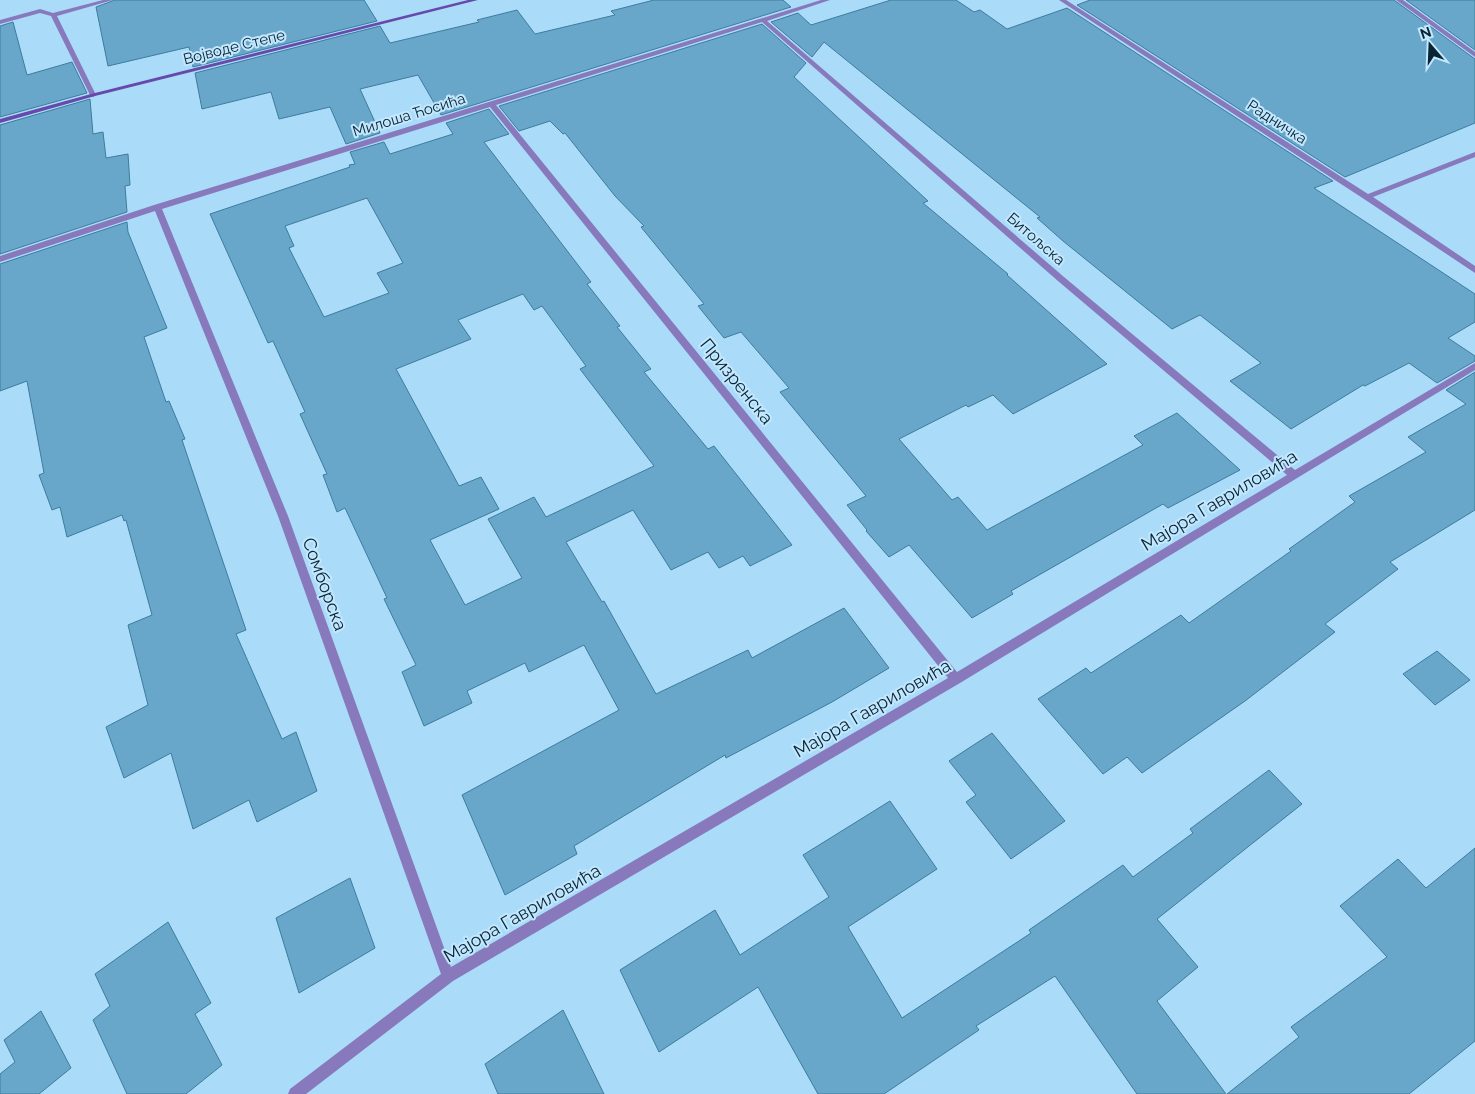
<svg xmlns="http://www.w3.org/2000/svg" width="1475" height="1094" font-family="Raleway,sans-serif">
  <rect width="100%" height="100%" fill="#aadcf9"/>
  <path fill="#68a7ca" stroke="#3d7c9d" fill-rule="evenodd" d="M115,0H364L377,21L193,67L189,47L108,66L96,7Z
    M654,0H783L791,7L441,115L418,75L360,89L380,133L346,144L330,107L279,119L271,92L202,109L195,73L380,26L390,43L479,22L477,20L517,10L535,34L615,15L611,11Z
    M891,0H956L974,12L980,10L1007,29L1067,8L1333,181L1314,188L1475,294V322L1448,338L1475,356V361L1437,383L1409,363L1365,386L1363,385L1291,429L1230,381L1261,363L1200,315L1172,329L1063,241L1037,218L1040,217L824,42L812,57L771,22L798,13L811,25Z
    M1090,0H1394L1475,59V123L1345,177L1077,5Z
    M1406,0H1475V50Z
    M13,22L27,75L72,62L87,93L0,117V26Z
    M762,24L806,63L794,77L928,201L923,203L1008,274L1007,275L1107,364L1013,414L993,395L968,407L966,405L899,439L952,500L958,497L987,530L1143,445L1134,436L1177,413L1240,470L1168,508L1163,504L1011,591L1013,594L972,618L909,545L889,557L866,531L867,530L847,505L866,496L780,392L789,388L741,332L724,338L698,306L704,304L641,227L644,226L615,196L565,133L563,134L550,121L519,131L499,106Z
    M90,99L93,134L103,132L106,158L128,154L130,185L125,186L127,212L0,254V125Z
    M489,109L509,134L484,142L591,282L587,284L620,326L617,327L651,369L644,372L708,449L714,446L792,545L750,566L743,556L719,568L708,552L671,570L633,510L566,542L602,602L604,601L656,694L748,650L752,658L844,608L889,668L832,702L726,758L725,755L574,846L577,854L505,895L462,795L619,710L584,645L529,672L525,663L467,691L472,703L424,726L402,672L416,665L384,599L387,598L345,508L337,512L323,475L327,474L300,414L305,412L273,341L268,343L210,214L350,167L349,165L355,164L350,152L384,142L390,154L453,134L446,123ZM367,198L403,263L377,273L389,293L324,317L289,248L294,246L285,226ZM523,294L534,310L542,306L586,366L580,369L654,466L546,517L534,497L488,519L522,578L465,605L430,540L499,509L481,477L459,486L396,369L471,339L458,320Z
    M127,222L128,232L167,328L144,337L166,402L169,401L185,439L182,440L246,630L236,634L282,739L296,732L317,791L257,822L249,800L193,829L171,753L124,778L106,727L148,705L128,625L152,615L126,520L124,521L122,515L67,537L60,507L52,510L39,475L44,473L27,381L0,391V264Z
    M1475,372V510L1390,562L1398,569L1325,624L1335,632L1245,701L1142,773L1127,757L1103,774L1038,699L1086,668L1091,673L1181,615L1189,623L1291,551L1289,549L1355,502L1349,496L1426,452L1408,437L1466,404L1446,390Z
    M1437,651L1470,680L1435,705L1403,674Z
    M992,733L1065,821L1011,859L966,802L976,795L949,761Z
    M1269,770L1302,804L1157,919L1198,967L1157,1001L1226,1094H1137L1055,976L976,1026L979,1030L884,1094H818L758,987L659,1052L620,970L715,910L740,955L829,897L803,855L890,801L937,869L848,927L902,1018L1031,933L1029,930L1123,865L1133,877L1193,833L1190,829Z
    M1475,848V1041L1409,1094H1227L1299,1037L1291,1027L1387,957L1340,906L1398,859L1426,888Z
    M350,878L375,948L299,993L276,918Z
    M168,922L211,1003L195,1014L222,1065L186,1094H127L93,1020L110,1006L95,974Z
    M563,1010L604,1094H498L485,1064Z
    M41,1011L71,1068L39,1094H0V1074L15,1062L4,1040Z"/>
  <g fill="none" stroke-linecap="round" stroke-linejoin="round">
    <path fill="#8879bc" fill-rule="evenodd" d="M103,0H113L57,16L96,95L93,97L90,95L51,16L40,13L0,24V20L40,9L53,13Z
      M821,0H830L767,21L1064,277L1295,470L1475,363V370L960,683L453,981L306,1094H288L290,1089L441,974L278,516L155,211L0,262V256L154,205ZM762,22L1058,281L1287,475L957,672L496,105ZM490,107L948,678L451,967L288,516L162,209Z
      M1059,0H1066L1368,194L1475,152V157L1373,197L1475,266V273L1364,199Z
      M1396,0H1403L1475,52V57Z"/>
    <path fill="#6749ac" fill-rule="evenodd" d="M468,0H478L95,96L0,123V119L91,94Z"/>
  </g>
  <g text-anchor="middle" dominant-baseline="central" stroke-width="4" stroke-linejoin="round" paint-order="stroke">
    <g font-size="15" fill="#092432" stroke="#c2e7fe">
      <text transform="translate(234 47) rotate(-14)">Војводе Степе</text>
      <text transform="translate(409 115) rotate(-17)">Милоша Ћосића</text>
      <text transform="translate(1277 122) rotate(33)">Радничка</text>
      <text transform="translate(1036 239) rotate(41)">Битољска</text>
    </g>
    <g font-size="18" fill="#092432" stroke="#c2e7fe">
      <text transform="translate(737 381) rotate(51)">Призренска</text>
      <text transform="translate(1219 500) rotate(-31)">Мајора Гавриловића</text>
      <text transform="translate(325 584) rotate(70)">Сомборска</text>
      <text transform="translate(872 708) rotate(-30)">Мајора Гавриловића</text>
      <text transform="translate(522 913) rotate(-30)">Мајора Гавриловића</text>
    </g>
  </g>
  <g transform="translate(1430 45) rotate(341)" stroke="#c2e7fe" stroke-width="4" paint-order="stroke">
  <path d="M0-4L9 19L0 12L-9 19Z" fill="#092432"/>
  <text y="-8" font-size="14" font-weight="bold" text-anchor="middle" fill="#092432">N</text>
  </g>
</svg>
